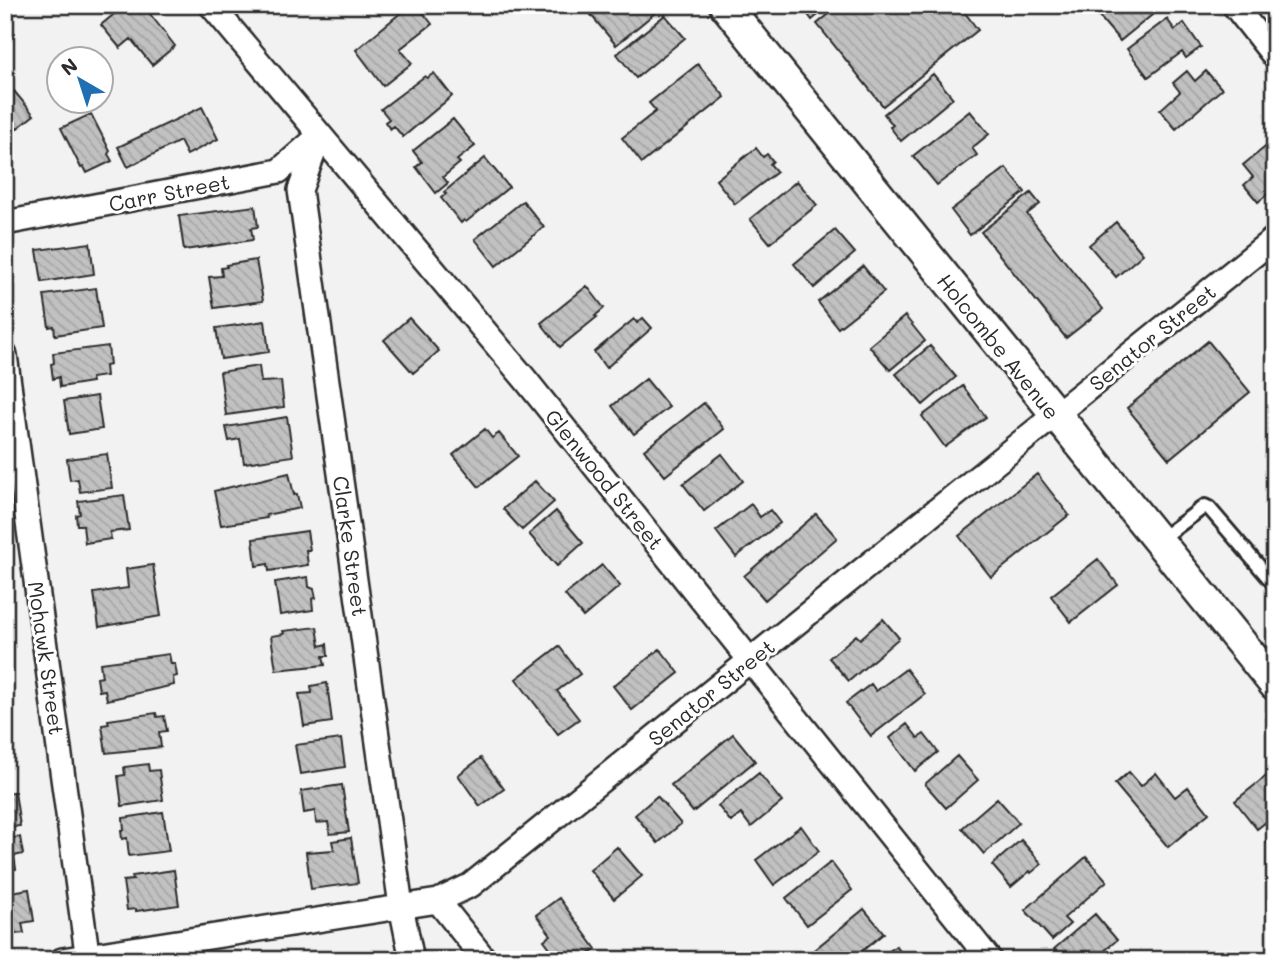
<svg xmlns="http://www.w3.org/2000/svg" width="1280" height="965" font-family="Mali,sans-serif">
  <defs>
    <pattern id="building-back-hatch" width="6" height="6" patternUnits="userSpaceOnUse" patternTransform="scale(1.75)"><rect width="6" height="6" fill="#c1c1c1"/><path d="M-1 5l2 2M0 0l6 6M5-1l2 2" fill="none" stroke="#a6a6a6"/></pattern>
  </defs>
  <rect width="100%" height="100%" fill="#f2f2f2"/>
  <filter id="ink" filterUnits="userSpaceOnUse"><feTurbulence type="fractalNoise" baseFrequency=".0143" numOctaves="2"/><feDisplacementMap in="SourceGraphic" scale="14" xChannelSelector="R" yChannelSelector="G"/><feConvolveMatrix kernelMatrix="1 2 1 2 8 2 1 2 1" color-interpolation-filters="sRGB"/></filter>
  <g filter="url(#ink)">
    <path fill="url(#building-back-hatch)" stroke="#2b2b2b" stroke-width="2" d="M143,5L175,46L152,65L131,39L120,48L101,25L125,5Z
      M410,5H417L432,24L400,49L412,63L383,86L356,50Z
      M602,5H659L661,8L616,45L591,15Z
      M801,5H830L812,20Z
      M840,5H959L978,30L883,106L817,24Z
      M1110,5H1163V6L1120,41L1098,15Z
      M665,15L685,38L636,78L617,54Z
      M1167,19L1175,30L1184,23L1201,47L1186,58L1182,52L1148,77L1127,49Z
      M698,64L725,97L642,163L622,138L656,111L649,103Z
      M1187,71L1195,81L1206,71L1222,89L1176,129L1160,110L1180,92L1173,83Z
      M434,73L452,96L403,137L394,126L390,129L385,122L389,119L381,109L425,76L427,78Z
      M933,74L953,98L901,141L890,127L893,125L884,114Z
      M14,91L34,115L5,138V98Z
      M202,107L218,139L187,155L180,141L128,167L118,147Z
      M970,111L989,134L972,148L977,155L937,185L913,156Z
      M91,114L110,151L108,154L112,161L87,173L84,167L81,168L61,128Z
      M453,119L475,146L457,160L460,163L443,177L448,183L436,193L416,167L422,162L413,151Z
      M1269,144L1275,149V188L1258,202L1244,185L1253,177L1243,165Z
      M756,148L763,157L767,154L773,161L770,164L777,172L735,204L716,180Z
      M485,158L509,187L466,222L464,220L461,223L441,198L446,194L444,192Z
      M1006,168L1025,192L970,235L951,210Z
      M797,181L817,205L770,243L750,219Z
      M1031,193L1040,204L1027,214L1103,309L1066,338L981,232Z
      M523,201L544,227L496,266L475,239Z
      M255,206L258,227L251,228L253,240L184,250L179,216Z
      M1116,222L1143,254L1116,277L1089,245Z
      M835,230L855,253L814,288L794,264Z
      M90,243L94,274L42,282L37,250Z
      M256,260L263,301L214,308L209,277L222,276L221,268L227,267L226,265Z
      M863,266L884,292L838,328L818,302Z
      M587,286L604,308L595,316L597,317L560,347L541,323Z
      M96,288L102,328L55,335L54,326L49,327L44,295Z
      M905,316L925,341L890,370L869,346Z
      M409,318L439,351L413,373L384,340Z
      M643,318L652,328L606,368L594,352L634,319L637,323Z
      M265,321L269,352L221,359L216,328Z
      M1208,341L1250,392L1169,459L1127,408Z
      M108,346L110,365L105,366L106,376L91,378L92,382L60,387L59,377L53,379L51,364L54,363L53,353Z
      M930,346L956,377L923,405L896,374Z
      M259,366L261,382L281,381L284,407L226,415L220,372Z
      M646,379L669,407L634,434L612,406Z
      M963,386L986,417L945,447L922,416Z
      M97,396L102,429L69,434L64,401Z
      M704,403L724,429L665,476L644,450Z
      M287,417L293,456L244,463L240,439L229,441L226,427Z
      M485,429L492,438L499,433L518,456L479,487L453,455Z
      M107,454L112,488L80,492L78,479L70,480L67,459Z
      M722,454L743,481L704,511L683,484Z
      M289,473L294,495L297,494L300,508L266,515L267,518L221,525L214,491Z
      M1037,474L1069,515L991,577L959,536Z
      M535,481L554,502L522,530L503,509Z
      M124,495L129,530L110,532L111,539L85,543L83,525H77L76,515L80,514L78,501Z
      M751,504L760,517L770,510L780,523L736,557L716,531Z
      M556,511L583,543L557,566L529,534Z
      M816,514L837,538L765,600L744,576Z
      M307,531L310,550H306L308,565L269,571L268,564L256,566L253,539Z
      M1098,559L1118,585L1071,622L1051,596Z
      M153,565L161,616L99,627L94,593L128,588L126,569Z
      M602,565L620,586L583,617L565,595Z
      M308,577L309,587L314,589L316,598L312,599L313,610L280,615L275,582Z
      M883,619L899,638L849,681L829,658L856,635L860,639Z
      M317,627L320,646L327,644L328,656H323L325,665L276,670L271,636L284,634L283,631Z
      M559,646L580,674L557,691L579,719L558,734L516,679Z
      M660,649L679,673L632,710L613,686Z
      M169,654L171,664H175L177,676L173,677L174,685L107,700L105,690L99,691L97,678L102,677L100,663Z
      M906,669L925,694L871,736L846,703L871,684L876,691Z
      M327,683L332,722L304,726L299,694L312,693L311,686Z
      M156,713L157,717L164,716L167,731L159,732L161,747L106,753L102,725L109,724L108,720Z
      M907,724L918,738L924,734L938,752L915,771L890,738Z
      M733,734L755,761L693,812L671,785Z
      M341,739L345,767L300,774L295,745Z
      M957,756L978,780L946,808L925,784Z
      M481,758L504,789L480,806L458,775Z
      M148,764L149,771L159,770L163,800L122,806L118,776L125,775L124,767Z
      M1275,769V815L1257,829L1235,801Z
      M1129,772L1141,786L1156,773L1175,797L1188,787L1209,813L1168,847L1115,784Z
      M759,773L782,802L751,827L741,814L731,822L718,806Z
      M342,785L349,832L330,834L328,822L316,823L315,811L304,813L301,791Z
      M15,792L20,826L5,828V793Z
      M657,796L681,824L658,843L635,815Z
      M997,798L1019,823L984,854L962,828Z
      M163,812L169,851L129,856L127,838L122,839L121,830H124L123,818Z
      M801,826L819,851L774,885L756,860Z
      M1275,835V853L1266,841Z
      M20,837L23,854L14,856L16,869L5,871V839Z
      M351,838L358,883L311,889L306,852L334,850L332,841Z
      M1021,840L1042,864L1031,873L1030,871L1011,887L992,865Z
      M617,847L642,876L614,899L590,870Z
      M1086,857L1107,881L1064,918L1070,924L1052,940L1025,910Z
      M831,862L852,890L807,925L786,898Z
      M174,870L179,905L136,911V909L127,910L123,881L133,880L132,876Z
      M29,889L34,921L22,923L24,933L5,935V893Z
      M559,898L596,949L581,960H559L544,940L551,935L536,915Z
      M864,909L884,933L851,960H822L814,950Z
      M1095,914L1117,940L1094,960H1064L1054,949Z
      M896,946L907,960H878Z
      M351,954L352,960H319Z"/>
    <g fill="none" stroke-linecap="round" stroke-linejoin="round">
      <defs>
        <path id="service" d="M1158,541L1205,506L1209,508L1275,585"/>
        <path id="minor" d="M211,5L525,379L990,960
          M1234,5L1275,57
          M320,135L300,190L401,906L412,960
          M5,223L279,171L318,137
          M5,355L88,960
          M438,901L485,960
          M62,960L438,901L471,885L1275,238"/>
        <path id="tertiary" d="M725,5L1275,685"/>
      </defs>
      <use href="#service" stroke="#2b2b2b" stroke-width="18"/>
      <use href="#minor" stroke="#2b2b2b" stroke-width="28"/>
      <use href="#tertiary" stroke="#2b2b2b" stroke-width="35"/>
      <use href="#service" stroke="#fff" stroke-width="12"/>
      <use href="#minor" stroke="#fff" stroke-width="23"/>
      <use href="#tertiary" stroke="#fff" stroke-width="30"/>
    </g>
  </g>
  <g text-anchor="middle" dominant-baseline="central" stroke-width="6" stroke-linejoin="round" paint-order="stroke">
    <g font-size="21" fill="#2b2b2b" stroke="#fff">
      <text transform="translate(169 192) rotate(-11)">Carr Street</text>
      <text transform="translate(1152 337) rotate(-39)">Senator Street</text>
      <text transform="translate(999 346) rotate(51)">Holcombe Avenue</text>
      <text transform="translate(605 479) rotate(51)">Glenwood Street</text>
      <text transform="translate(351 546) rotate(82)">Clarke Street</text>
      <text transform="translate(47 658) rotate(82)">Mohawk Street</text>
      <text transform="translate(711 692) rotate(-39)">Senator Street</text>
    </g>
  </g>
  <rect width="1280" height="965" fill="none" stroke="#fff" stroke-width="28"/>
  <rect x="14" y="14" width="1252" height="937" fill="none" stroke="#2b2b2b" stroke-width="2.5" filter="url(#ink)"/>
  <g transform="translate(80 80) rotate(321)"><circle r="33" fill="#ffffff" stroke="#aaaaaa" stroke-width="2"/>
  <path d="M0-5L12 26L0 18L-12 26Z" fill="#1f6fb2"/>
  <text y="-10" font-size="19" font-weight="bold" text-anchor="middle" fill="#2b2b2b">N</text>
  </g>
</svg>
